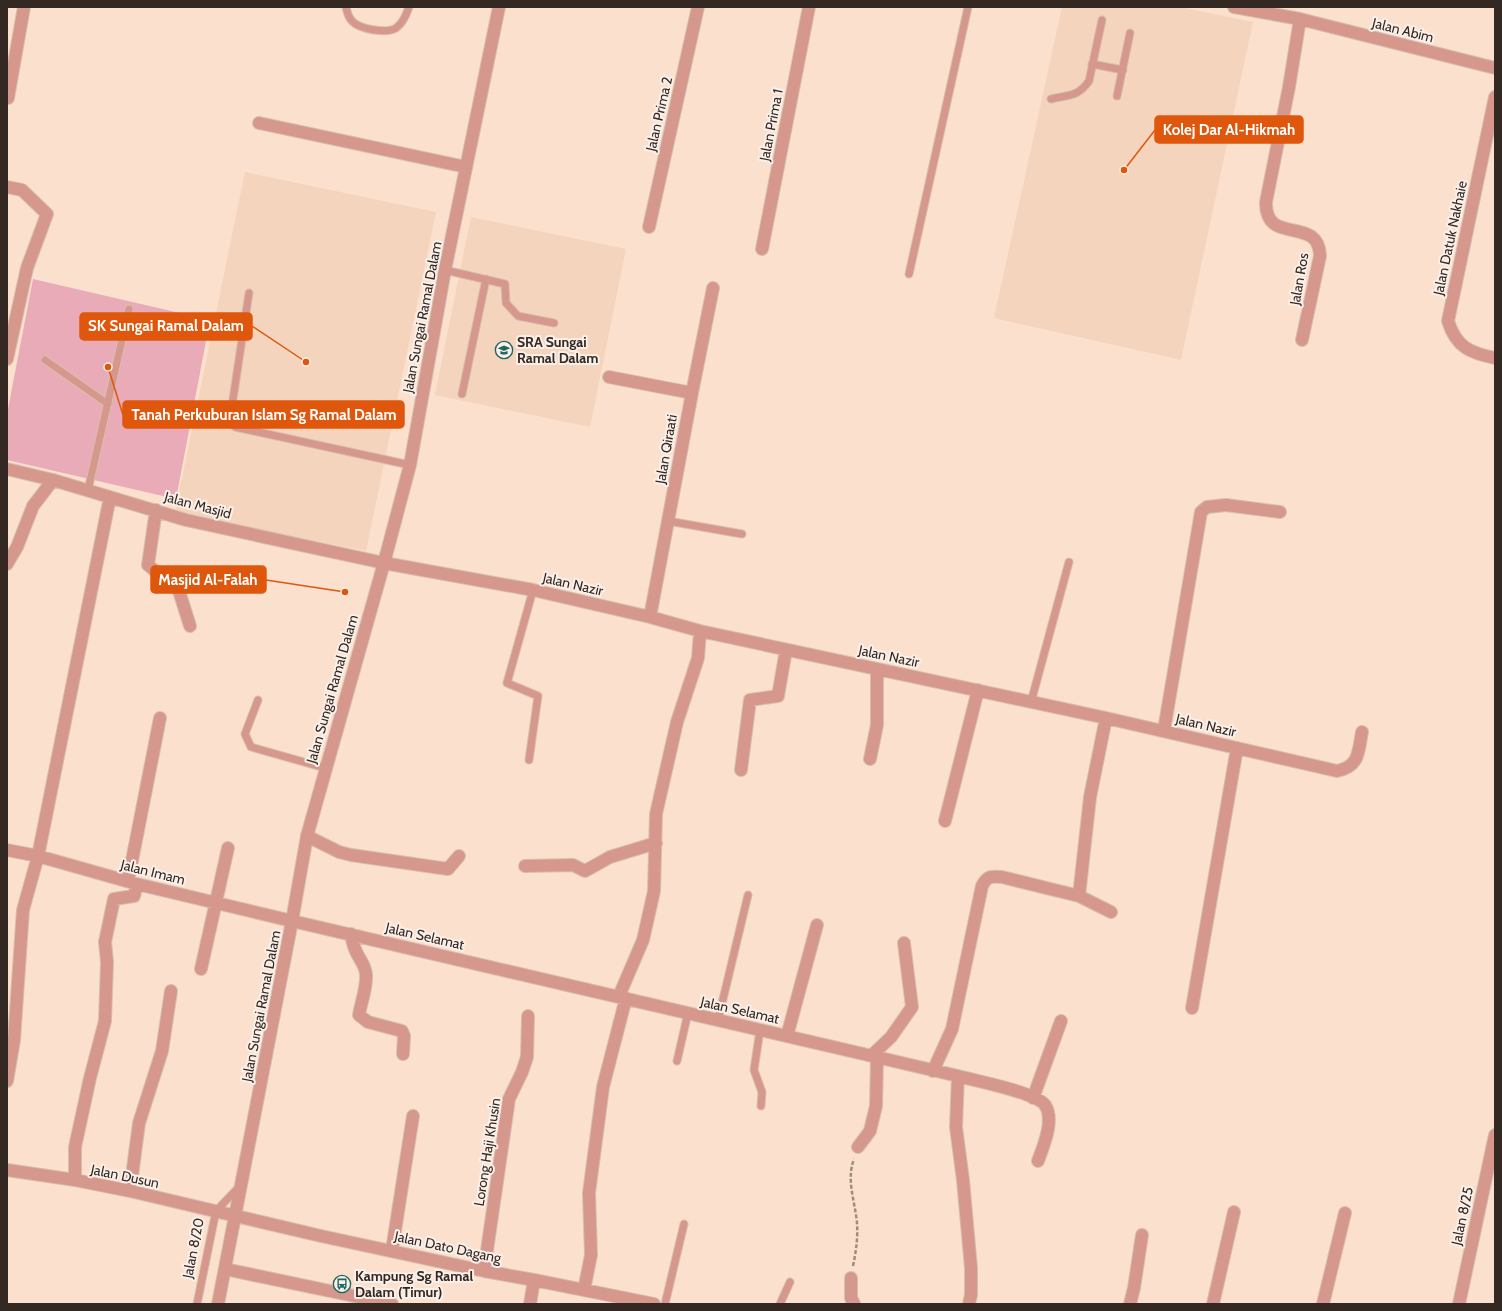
<svg xmlns="http://www.w3.org/2000/svg" width="1502" height="1311" font-family="Cabin,sans-serif">
  <rect width="100%" height="100%" fill="#fbe0cd"/>
  <path fill="#f5d4bd" d="M1062,7H1180L1253,22L1181,360L994,318Z
    M245,172L436,212L366,551L175,512Z
    M471,217L626,249L590,427L435,395Z"/>
  <path fill="#e9abb8" d="M33,279L210,320L176,499L7,460V414Z"/>
  <g fill="none" stroke-linecap="round" stroke-linejoin="round">
    <defs>
      <path id="service" d="M346,7C347,12 348,17 352,21C359,29 386,34 396,28C403,23 406,15 409,7
        M1092,64L1123,70
        M1117,96L1130,33
        M1051,99C1068,95 1078,97 1089,81L1102,20
        M445,270L505,284L506,303L518,316L554,323
        M909,274L968,7
        M249,293L233,399L235,427L410,465
        M45,360L108,404
        M462,394L486,279
        M88,490L129,309
        M668,521L742,534
        M258,700L245,734L251,747L325,768
        M1031,702L1069,562
        M529,760L538,696L507,683L533,590
        M718,1020L748,895
        M760,1030L754,1070L762,1092L761,1106
        M677,1061L688,1013
        M197,1304L216,1211L240,1186
        M665,1304L684,1224
        M780,1304L790,1282"/>
      <path id="minor" d="M1234,7L1300,19L1495,68
        M1300,19L1289,87L1266,202C1265,247 1319,214 1320,256L1302,340
        M1495,97L1448,321C1456,347 1470,353 1495,358
        M8,98L24,7
        M259,123L466,167
        M7,187L22,190L47,214L27,268L7,359
        M649,227L698,7
        M762,249L809,7
        M609,377L692,393
        M7,469L53,480L186,520L384,563L533,590L650,617L700,631L1106,718L1337,771C1360,766 1358,752 1362,732
        M156,510L148,565L179,591L190,626
        M7,564L17,547L33,506L53,480
        M650,617L692,393L713,288
        M1106,718L1090,797L1079,896L1111,912
        M1164,730L1201,512L1207,507L1226,505L1280,512
        M870,759L877,725V669
        M741,770L750,700L778,696L786,650
        M945,821L978,690
        M307,836L339,852L351,855L448,869L459,856
        M7,850L38,856L137,884L292,921L958,1076C976,1081 1035,1092 1045,1105C1055,1120 1043,1147 1038,1161
        M525,866L573,865L585,871L610,857L656,843
        M128,881L160,718
        M351,934C352,939 353,945 355,949C358,958 366,965 366,975C367,988 361,1002 359,1015L368,1022L402,1031L404,1036L403,1054
        M201,969L228,848
        M619,996L643,940L654,891L656,814L677,722L698,658L700,631
        M1192,1008L1237,748
        M787,1036L817,925
        M871,1056L891,1037L912,1007L904,943
        M933,1071L952,1029L982,886C987,876 991,876 1002,877L1079,896
        M958,1076L956,1127L963,1180L971,1268V1295L969,1304
        M7,1081L14,1040L23,910L38,856L110,497
        M1033,1098L1061,1021
        M858,1147L870,1131L876,1106L877,1058
        M7,1170L75,1180L130,1191L321,1236L484,1271L534,1280L654,1304
        M75,1180V1147L90,1078L105,1021L107,962L105,942L114,899L134,896L137,884
        M130,1191L139,1123L162,1051L171,991
        M392,1250L413,1116
        M484,1271L509,1099L522,1072L527,1057L528,1016
        M851,1278V1298L854,1304
        M584,1290L591,1255L589,1193L603,1087L626,998
        M530,1304L534,1280
        M1130,1304L1134,1288L1142,1235
        M1213,1304L1234,1212
        M1323,1304L1345,1213
        M1459,1304L1495,1135"/>
      <path id="tertiary" d="M225,1269L392,1304
        M218,1304L292,921L307,836L384,563L410,465L445,270L499,7"/>
    </defs>
    <use href="#service" stroke="#d7bfae" stroke-width="9"/>
    <use href="#minor" stroke="#d7bfae" stroke-width="14"/>
    <use href="#tertiary" stroke="#d7bfae" stroke-width="14"/>
    <path stroke="#9f8c7e" stroke-width="2.5" stroke-dasharray="4 2" stroke-linecap="butt" d="M853,1266C856,1251 858,1238 857,1223C855,1201 846,1180 854,1159"/>
    <use href="#service" stroke="#d6978c" stroke-width="7"/>
    <use href="#minor" stroke="#d6978c" stroke-width="12"/>
    <use href="#tertiary" stroke="#d6978c" stroke-width="12"/>
  </g>
  <defs>
    <symbol id="school-ring" viewBox="-11 -11 22 22"><circle r="9.5" fill="#fbf0e9" stroke="#1d675f" stroke-width="1.5"/><path d="M0-5L7-2L0 1L-7-2ZM-4 1L0 2.5L4 1V4Q0 6-4 4Z" fill="#1d675f"/></symbol>
    <symbol id="bus-ring" viewBox="-11 -11 22 22"><circle r="9.5" fill="#fbf0e9" stroke="#1d675f" stroke-width="1.5"/><path d="M-5-6H5V4H4V6H2V4H-2V6H-4V4H-5ZM-3.5-4V0h7V-4ZM-3.5 1.2v1.5H-2V1.2ZM2 1.2v1.5H3.5V1.2Z" fill="#1d675f"/></symbol>
  </defs>
  <g fill-rule="evenodd">
    <use href="#school-ring" x="494" y="340" width="20" height="20"/>
    <use href="#bus-ring" x="332" y="1274" width="20" height="20"/>
  </g>
  <g text-anchor="middle" dominant-baseline="central" stroke-width="4" stroke-linejoin="round" paint-order="stroke">
    <g font-size="14" fill="#332922" stroke="#fbf0e9">
      <text transform="translate(1403 30) rotate(14)">Jalan Abim</text>
      <text transform="translate(659 114) rotate(-77)">Jalan Prima 2</text>
      <text transform="translate(771 125) rotate(-79)">Jalan Prima 1</text>
      <text transform="translate(1450 238) rotate(-78)">Jalan Datuk Nakhaie</text>
      <text transform="translate(1299 279) rotate(-80)">Jalan Ros</text>
      <text transform="translate(422 317) rotate(-79)">Jalan Sungai Ramal Dalam</text>
      <text transform="translate(666 449) rotate(-80)">Jalan Qiraati</text>
      <text transform="translate(198 505) rotate(15)">Jalan Masjid</text>
      <text transform="translate(573 584) rotate(13)">Jalan Nazir</text>
      <text transform="translate(889 656) rotate(12)">Jalan Nazir</text>
      <text transform="translate(332 689) rotate(-74)">Jalan Sungai Ramal Dalam</text>
      <text transform="translate(1206 725) rotate(13)">Jalan Nazir</text>
      <text transform="translate(153 872) rotate(14)">Jalan Imam</text>
      <text transform="translate(425 936) rotate(13)">Jalan Selamat</text>
      <text transform="translate(261 1006) rotate(-79)">Jalan Sungai Ramal Dalam</text>
      <text transform="translate(740 1010) rotate(13)">Jalan Selamat</text>
      <text transform="translate(487 1152) rotate(-81)">Lorong Haji Khusin</text>
      <text transform="translate(125 1176) rotate(12)">Jalan Dusun</text>
      <text transform="translate(1462 1216) rotate(-78)">Jalan 8/25</text>
      <text transform="translate(448 1247) rotate(12)">Jalan Dato Dagang</text>
      <text transform="translate(193 1248) rotate(-79)">Jalan 8/20</text>
    </g>
    <g font-size="14" font-weight="bold" fill="#332922" stroke="#fbf0e9" text-anchor="start">
      <text x="517" y="342">SRA Sungai<tspan x="517" dy="16">Ramal Dalam</tspan></text>
      <text x="355" y="1276">Kampung Sg Ramal<tspan x="355" dy="16">Dalam (Timur)</tspan></text>
    </g>
  </g>
  <path fill="none" stroke="#df570d" stroke-width="1.5" d="M1124 170L1155 130M306 362L252 326M108 367L123 415M345 592L266 580"/>
  <g fill="#df570d" stroke="#fbf0e9" stroke-width="1.5">
    <circle cx="1124" cy="170" r="4"/>
    <circle cx="306" cy="362" r="4"/>
    <circle cx="108" cy="367" r="4"/>
    <circle cx="345" cy="592" r="4"/>
  </g>
  <g fill="#df570d" stroke="#df570d" stroke-width="1.5">
    <rect x="1155" y="116" width="148" height="27" rx="4"/>
    <rect x="80" y="313" width="172" height="27" rx="4"/>
    <rect x="123" y="401" width="281" height="27" rx="4"/>
    <rect x="151" y="566" width="115" height="27" rx="4"/>
  </g>
  <g font-size="15" text-anchor="middle" font-weight="bold" fill="#fff">
    <text x="1229" y="135">Kolej Dar Al-Hikmah</text>
    <text x="166" y="331">SK Sungai Ramal Dalam</text>
    <text x="264" y="420">Tanah Perkuburan Islam Sg Ramal Dalam</text>
    <text x="208" y="585">Masjid Al-Falah</text>
  </g>
  <rect width="1502" height="1311" fill="none" stroke="#332922" stroke-width="16"/>
</svg>
